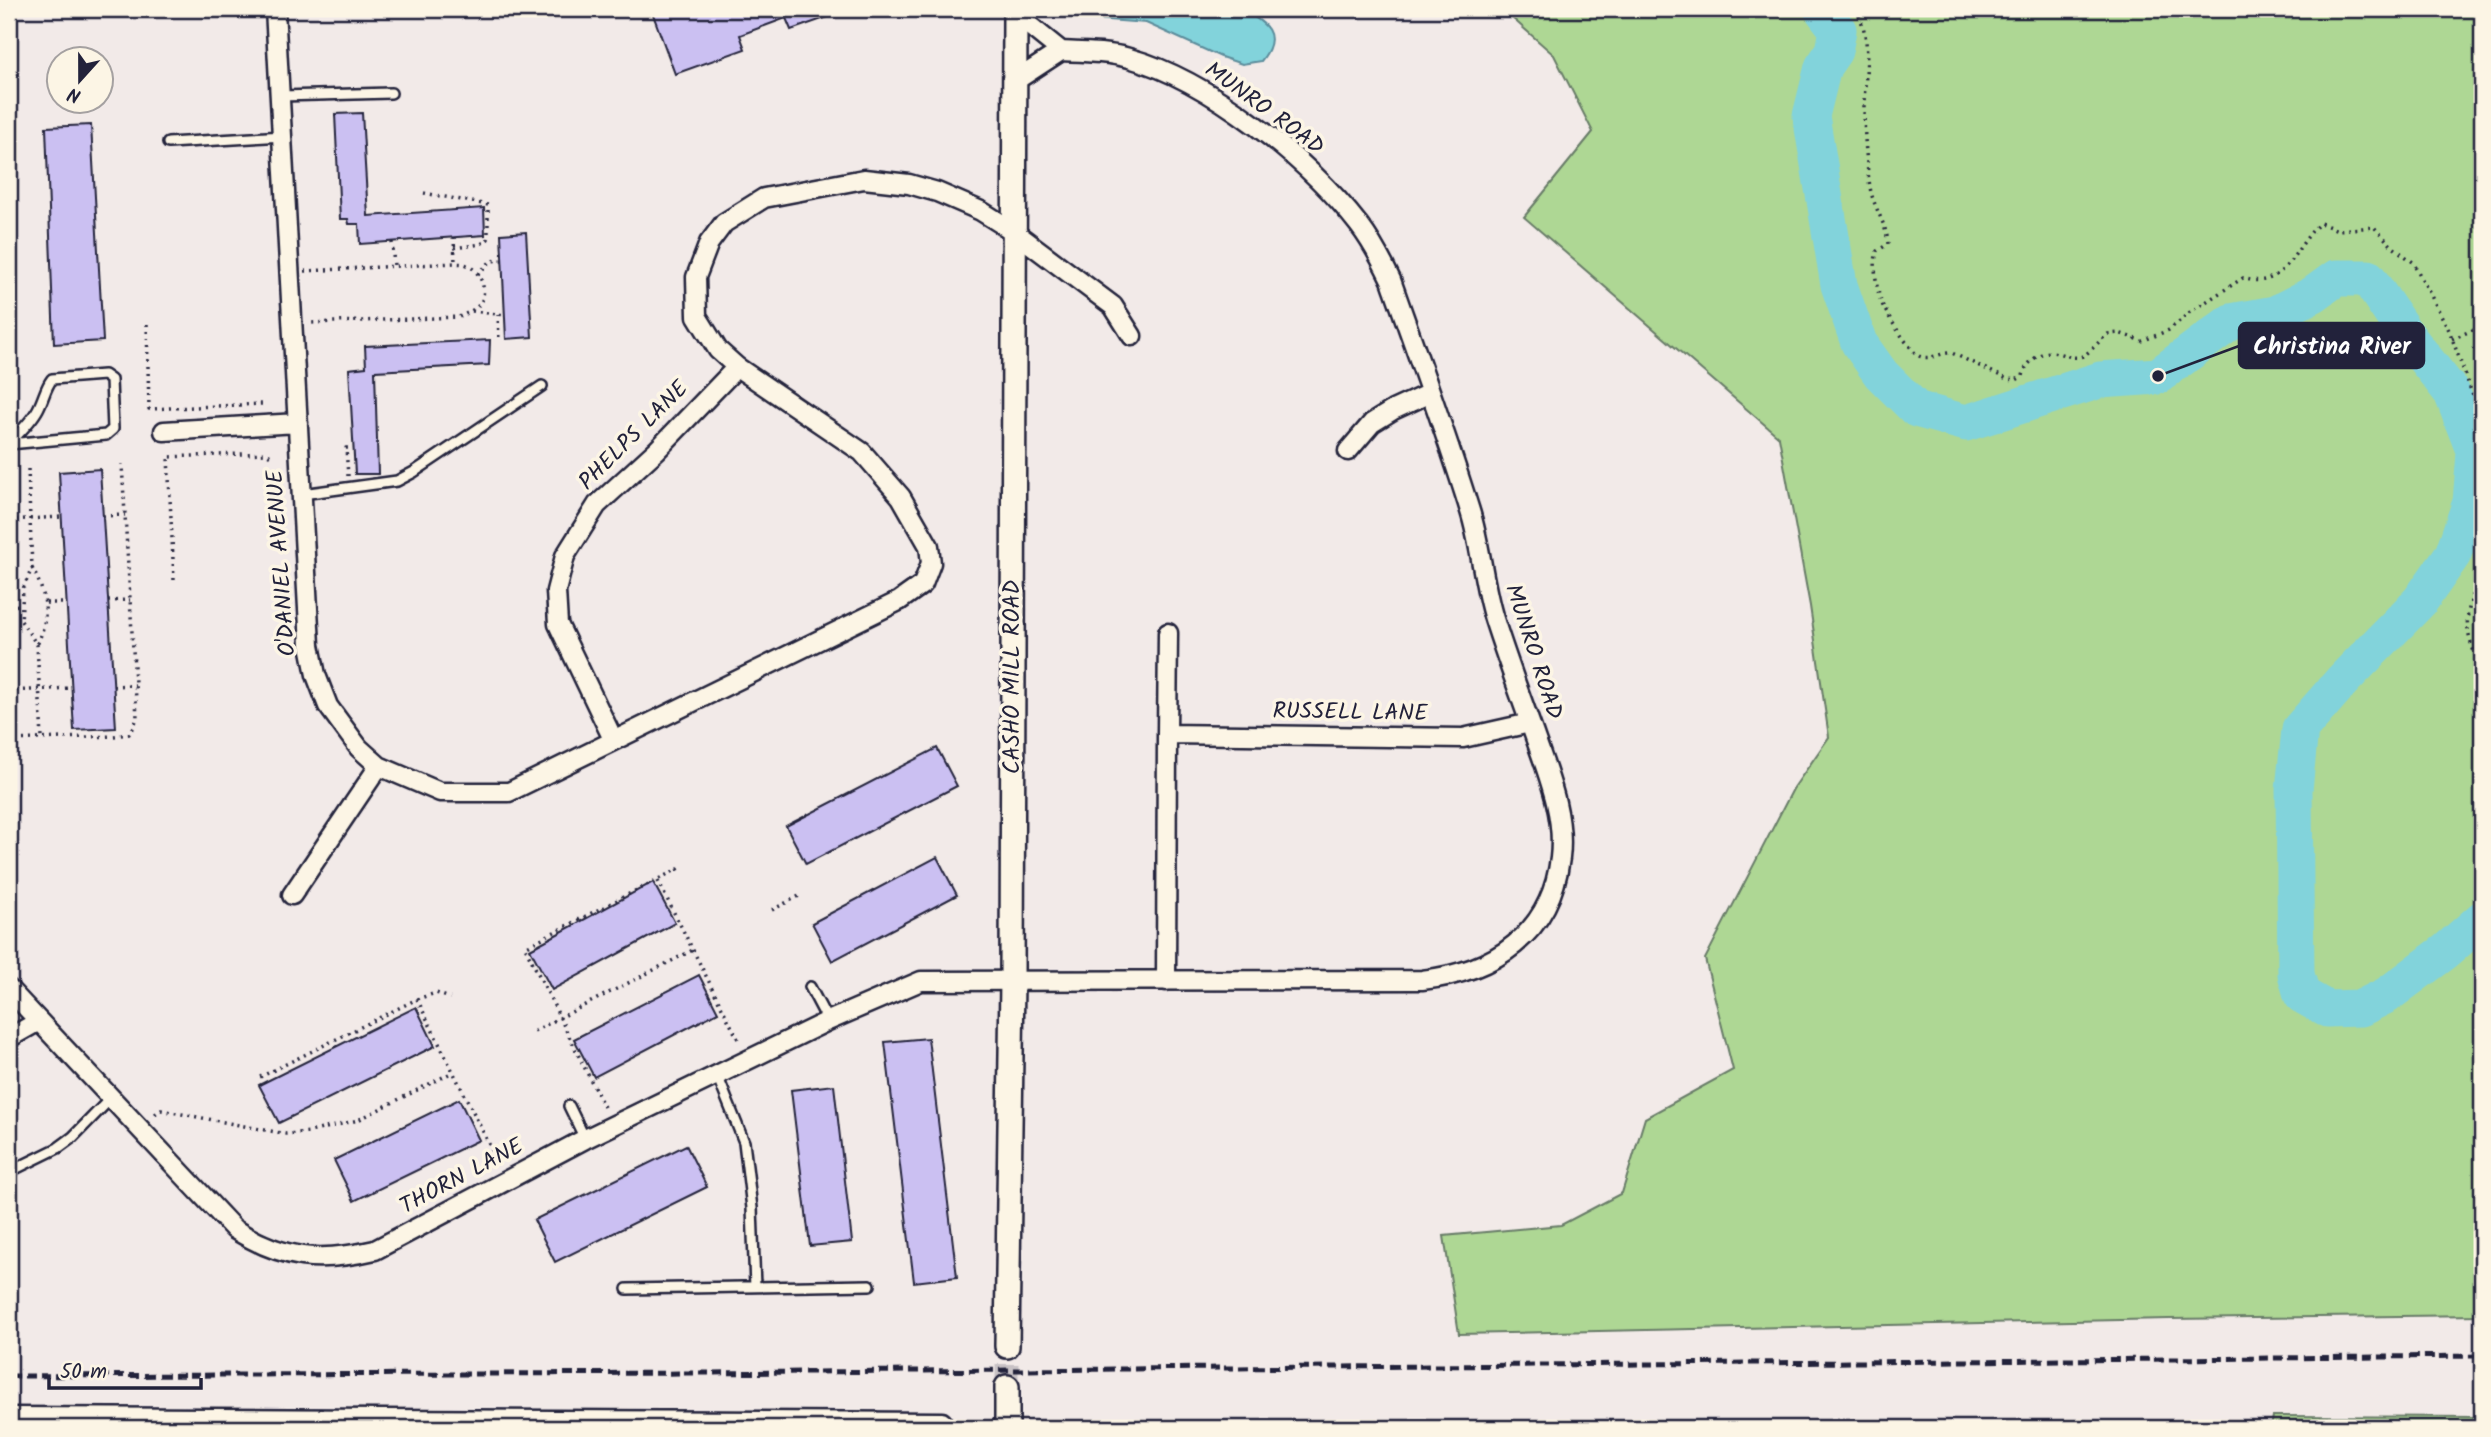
<svg xmlns="http://www.w3.org/2000/svg" width="2491" height="1437" font-family="Kalam,sans-serif">
  <rect width="100%" height="100%" fill="#f2eae8"/>
  <filter id="ink" filterUnits="userSpaceOnUse"><feTurbulence type="fractalNoise" baseFrequency=".0143" numOctaves="2"/><feDisplacementMap in="SourceGraphic" scale="14" xChannelSelector="R" yChannelSelector="G"/><feConvolveMatrix kernelMatrix="1 2 1 2 8 2 1 2 1" color-interpolation-filters="sRGB"/></filter>
  <g filter="url(#ink)">
    <path fill="#aed794" stroke="#687c68" stroke-width="2" d="M1502,9H2482V1315L2169,1319L1459,1334L1444,1236L1561,1225L1622,1193L1645,1118L1733,1070L1705,959L1793,789L1829,737L1810,606L1779,437L1524,217L1593,132L1554,55Z
      M2273,1416L2482,1417V1428H2271Z"/>
    <path fill="#82d3db" stroke="#5c8c9b" stroke-width="2" d="M1069,9H1241C1265,22 1283,34 1261,61L1242,64L1221,57L1146,23L1082,18L1070,13Z"/>
    <g fill="none" stroke-linecap="round" stroke-linejoin="round">
      <path stroke="#82d3db" stroke-width="37" d="M1822,9L1838,30L1834,51L1823,67L1811,116L1839,285L1859,343L1881,374L1916,409L1966,423L2100,380L2158,376L2231,322L2275,314L2314,294L2336,278H2368L2404,332L2452,393L2475,453L2471,502L2453,554L2420,601L2342,681L2300,729L2294,790L2296,974L2302,995L2327,1009L2361,1008L2387,995L2446,951L2482,919"/>
    </g>
    <path fill="#cbc0f2" stroke="#22223b" stroke-width="2" d="M651,9H845V11L791,30L786,18L740,35L745,49L675,74Z
      M362,113L368,216L484,208L485,235L360,244L359,224H349L348,219H340L335,114Z
      M91,125L103,341L54,344L46,127Z
      M526,232L532,337L506,339L501,234Z
      M490,340L489,365L375,371L378,474H355L349,369L366,367L365,346Z
      M100,469L116,728L74,730L59,472Z
      M937,748L957,786L806,864L786,826Z
      M937,857L957,895L832,961L812,923Z
      M653,882L675,923L552,990L530,949Z
      M699,975L718,1012L594,1077L574,1039Z
      M416,1007L435,1046L279,1123L259,1085Z
      M928,1038L957,1277L914,1282L885,1042Z
      M834,1085L852,1242L810,1246L791,1090Z
      M459,1099L479,1140L354,1201L334,1160Z
      M686,1145L707,1187L555,1262L534,1220Z"/>
    <g fill="none" stroke-linecap="round" stroke-linejoin="round">
      <path stroke="#c8c2c5" stroke-width="23" stroke-dasharray="23 11" stroke-linecap="butt" d="M1007,1387V1346"/>
      <defs>
        <path id="service" d="M281,96L391,93
          M168,143L283,136
          M9,443C19,433 31,422 38,409C44,398 45,388 52,379L104,375L111,380L113,429L106,435L9,444
          M302,494L397,481L414,472L542,386
          M810,987L828,1021
          M717,1075L744,1142L752,1208L755,1287
          M569,1106L585,1139
          M9,1172L58,1148L73,1137L111,1098
          M627,1289L870,1285"/>
        <path id="minor" d="M275,9L310,645L316,675L328,706L359,748L379,766L440,792H509L899,601L923,584L931,563L929,546L901,497L862,452L737,367L718,350L697,316L696,277L709,243L724,223L764,198L864,179L909,184L937,192L981,211L1013,231L1113,306L1132,336
          M1015,81L1061,51L1015,14
          M164,431L298,423
          M1348,451L1372,423L1393,410L1430,393
          M1167,734L1168,633
          M613,739L558,624L556,591L565,556L597,505L657,450L737,367
          M292,895L379,766
          M1166,981L1167,734L1463,738L1530,723
          M9,989L234,1229C283,1260 319,1263 375,1250L585,1139L828,1021L921,981L1422,980C1494,972 1551,934 1560,858C1565,817 1549,777 1536,740C1522,700 1507,660 1494,619C1483,584 1481,546 1470,511C1446,433 1418,357 1391,280C1382,261 1372,242 1359,225C1309,160 1209,80 1129,58C1107,52 1084,52 1061,51
          M9,1038L39,1021
          M9,1417L942,1422"/>
        <path id="tertiary" d="M1007,1346L1012,981L1015,9
          M1007,1428V1387"/>
      </defs>
      <use href="#service" stroke="#22223b" stroke-width="14"/>
      <use href="#minor" stroke="#22223b" stroke-width="23"/>
      <use href="#tertiary" stroke="#22223b" stroke-width="28"/>
      <path stroke="#22223b" stroke-width="3.5" stroke-dasharray="2 5" stroke-linecap="butt" d="M1856,9C1873,41 1865,71 1864,105C1864,132 1866,161 1870,187C1873,207 1887,224 1888,244L1877,251C1873,265 1876,287 1881,301C1883,310 1911,352 1919,356C1930,361 1941,352 1952,353L2007,379L2016,380L2023,376C2025,367 2028,364 2035,358C2054,343 2066,362 2083,356C2089,353 2101,339 2108,334L2119,333L2142,341L2169,330L2190,312L2243,278C2285,292 2294,246 2320,223L2338,230L2374,227L2393,247L2413,262L2449,330L2482,421
        M424,193L488,205V239L481,244L454,248
        M454,237L455,263
        M392,242L394,266
        M305,271L455,263C459,264 463,263 467,265C479,270 487,287 482,300C478,309 467,313 459,317L311,323
        M478,274L491,261L502,260
        M472,311L505,315
        M498,314L499,342
        M147,324L149,409L262,404
        M2452,339L2482,326
        M28,469L32,568L23,589L21,621L37,645L42,739
        M348,476L346,448H354
        M103,516L125,515
        M9,520L61,517
        M32,568C47,595 50,616 37,645
        M2482,575C2462,616 2463,629 2482,670
        M174,580L168,457L266,453L274,458
        M108,601L130,600
        M46,603H66
        M9,606L21,605
        M113,686L135,685
        M9,691L71,688
        M9,740L114,736L129,734L134,727L137,717L122,464
        M658,881L739,1041
        M772,910L801,895
        M417,999L498,1162
        M534,1031L693,950
        M260,1077L417,999L436,993L450,998
        M604,1107L525,947L678,869L681,875
        M155,1114L161,1110L286,1134L310,1132L358,1120L453,1072"/>
      <use href="#service" stroke="#fcf5e5" stroke-width="9"/>
      <use href="#minor" stroke="#fcf5e5" stroke-width="18"/>
      <use href="#tertiary" stroke="#fcf5e5" stroke-width="23"/>
      <path stroke="#22223b" stroke-width="5" stroke-dasharray="10 5" stroke-linecap="butt" d="M9,1376L703,1373L2482,1356"/>
    </g>
  </g>
  <g text-anchor="middle" dominant-baseline="central" stroke-width="7" stroke-linejoin="round" paint-order="stroke">
    <g font-size="23" fill="#22223b" stroke="#fcf5e5">
      <text transform="translate(1264 109) rotate(36)">MUNRO ROAD</text>
      <text transform="translate(634 436) rotate(-45)">PHELPS LANE</text>
      <text transform="translate(282 563) rotate(-94)">O'DANIEL AVENUE</text>
      <text transform="translate(1533 652) rotate(72)">MUNRO ROAD</text>
      <text transform="translate(1013 677) rotate(-90)">CASHO MILL ROAD</text>
      <text transform="translate(1350 713) rotate(1)">RUSSELL LANE</text>
      <text transform="translate(462 1177) rotate(-28)">THORN LANE</text>
    </g>
  </g>
  <path fill="none" stroke="#22223b" stroke-width="2.5" d="M2158 376L2239 346"/>
  <circle fill="#22223b" stroke="#fcf5e5" stroke-width="2.5" cx="2158" cy="376" r="7"/>
  <rect fill="#22223b" stroke="#22223b" stroke-width="2.5" x="2239" y="323" width="185" height="45" rx="7"/>
  <g font-size="24" text-anchor="middle" font-weight="bold" fill="#fff">
    <text x="2332" y="354">Christina River</text>
  </g>
  <rect width="2491" height="1437" fill="none" stroke="#fcf5e5" stroke-width="35"/>
  <rect x="18" y="18" width="2456" height="1402" fill="none" stroke="#22223b" stroke-width="2.5" filter="url(#ink)"/>
  <g transform="translate(80 80) rotate(201)"><circle r="33" fill="#fcf5e5" stroke="#a5a1a1" stroke-width="2"/>
  <path d="M0-5L12 26L0 18L-12 26Z" fill="#22223b"/>
  <text y="-10" font-size="19" font-weight="bold" text-anchor="middle" fill="#22223b">N</text>
  </g>
  <path d="M49 1378v10h152v-10" fill="none" stroke="#22223b" stroke-width="3.5"/>
  <text x="60" y="1378" font-size="21" fill="#22223b" stroke="#fcf5e5" stroke-width="5" paint-order="stroke">50 m</text>
</svg>
